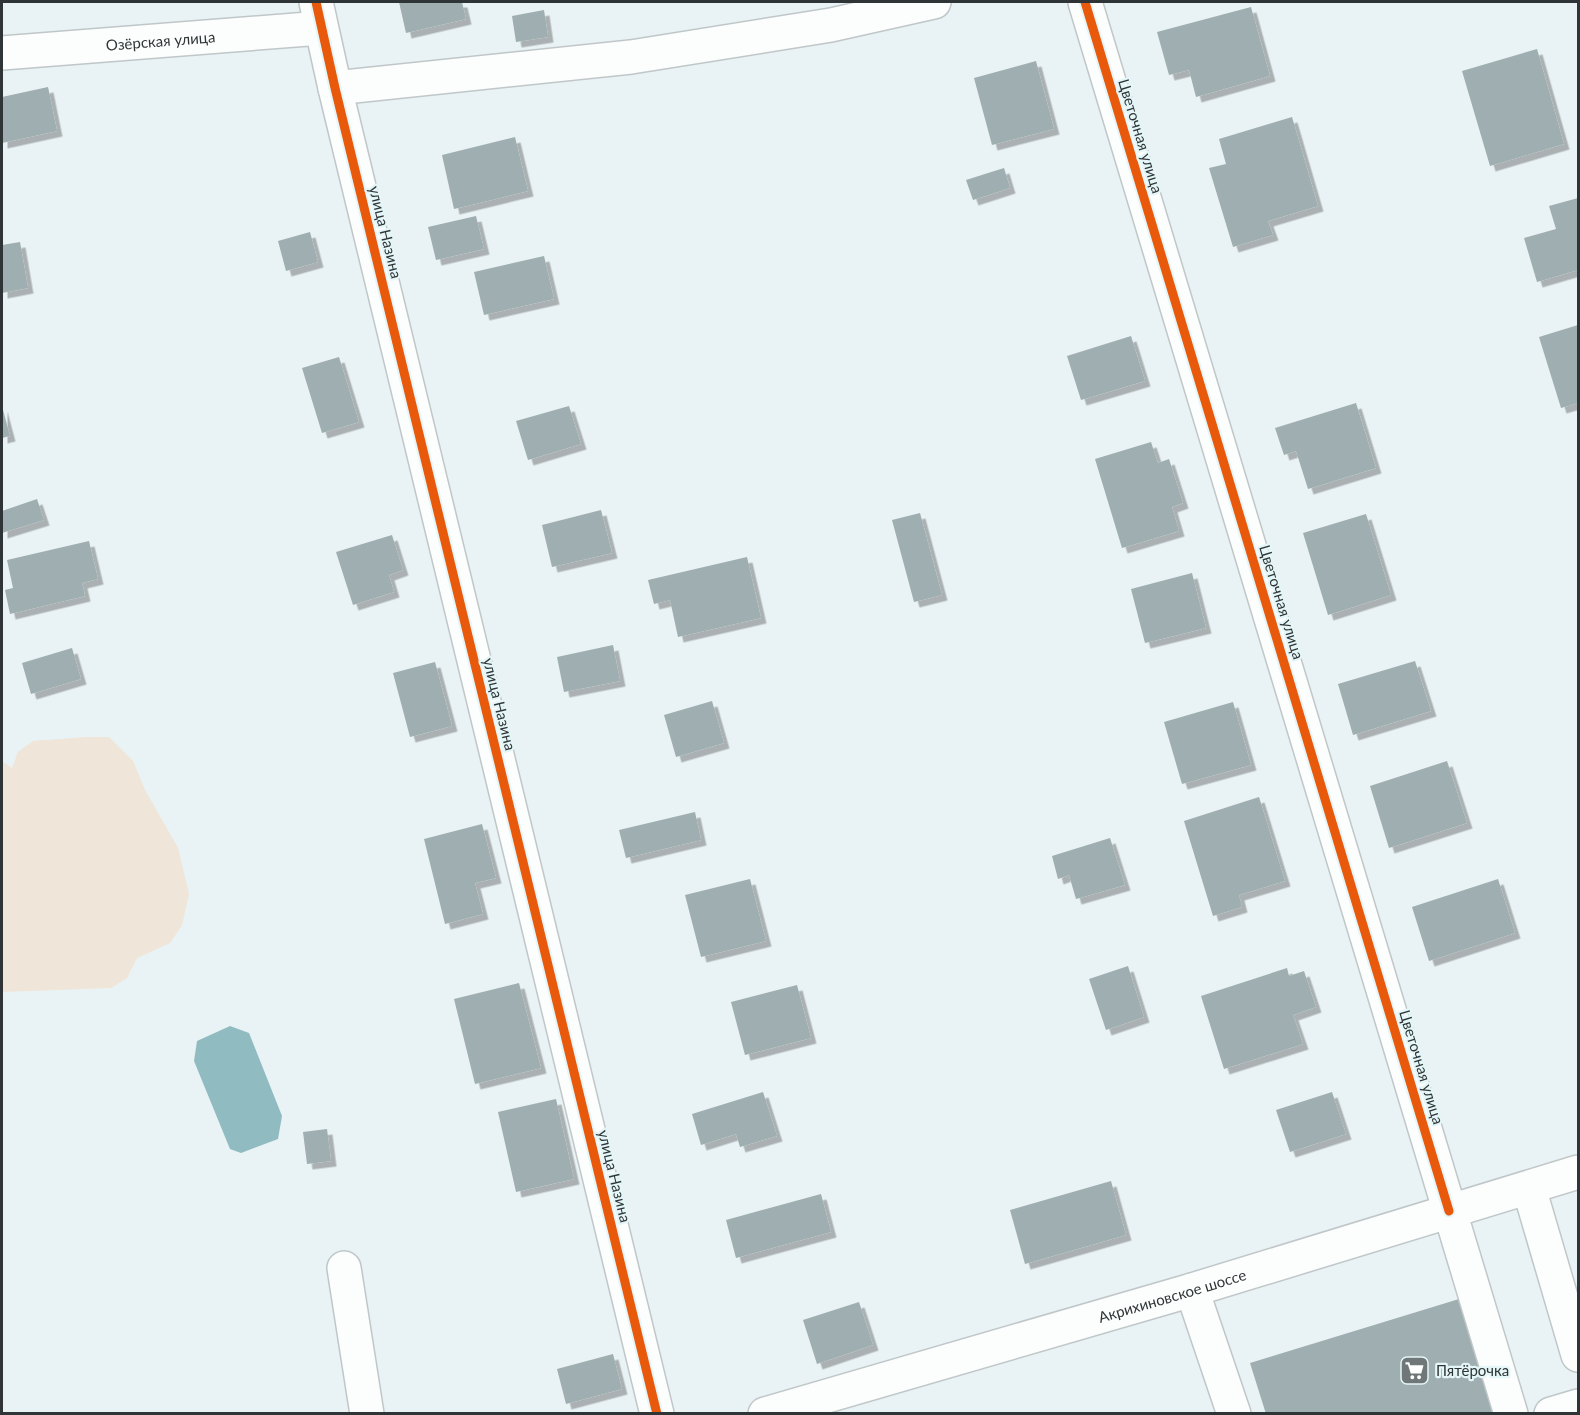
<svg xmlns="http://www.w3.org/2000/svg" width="1580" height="1415" font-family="Lato,sans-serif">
  <defs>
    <filter id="shadow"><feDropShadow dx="5.5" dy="5.5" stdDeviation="0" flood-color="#0004"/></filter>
  </defs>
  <rect width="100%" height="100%" fill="#e9f2f4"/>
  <path fill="#efe5d8" d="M87,737H109L133,761L145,790L178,848L189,894L182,925L170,943L137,958L127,978L111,988L2,992V761L12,768L18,752L33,741Z"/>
  <path fill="#90bbc0" d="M230,1026L249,1033L282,1116L278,1139L241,1153L230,1149L194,1061L197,1041Z"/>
  <path fill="#9faeb0" filter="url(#shadow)" d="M399,2H462L466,19L406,33Z
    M1251,7L1270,76L1196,97L1189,70L1169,75L1157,32Z
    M544,10L548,37L516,42L512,16Z
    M1537,49L1564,144L1490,166L1462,71Z
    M1036,61L1054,129L992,145L974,78Z
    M48,87L57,131L2,143V97Z
    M1292,117L1318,206L1268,221L1273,235L1233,247L1209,168L1226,164L1219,139Z
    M515,137L528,191L454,209L442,155Z
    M1004,168L1010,188L973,200L966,180Z
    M1578,198V270L1537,282L1524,238L1556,229L1549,206Z
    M476,216L484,249L436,260L428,227Z
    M310,232L318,262L286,271L278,241Z
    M20,242L28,288L2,293V245Z
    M544,256L554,299L484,315L474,272Z
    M1578,325V403L1561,408L1539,337Z
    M1131,336L1145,381L1081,400L1067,356Z
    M339,357L359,422L322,433L302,368Z
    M1356,403L1376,468L1308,489L1296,451L1284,455L1275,428Z
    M2,406L10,436L2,438Z
    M569,406L581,444L528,460L516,421Z
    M1151,442L1158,463L1169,459L1183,503L1172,507L1179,531L1122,548L1095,459Z
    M37,499L44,520L2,533V511Z
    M601,510L612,553L552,567L542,525Z
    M920,513L942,595L914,602L892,520Z
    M1366,514L1391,595L1328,615L1303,533Z
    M392,535L403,570L389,575L394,592L353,605L336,552Z
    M89,541L98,579L82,583L85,596L10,614L5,590L13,588L7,560Z
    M747,557L761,618L678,637L670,600L654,604L648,580Z
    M1192,573L1206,628L1145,643L1131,589Z
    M613,645L620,681L564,692L557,657Z
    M72,648L81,679L31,694L22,663Z
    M1415,661L1431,711L1353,735L1338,684Z
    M435,662L452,726L410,737L393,673Z
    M712,701L724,743L676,757L664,715Z
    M1233,702L1251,765L1182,784L1164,722Z
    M1447,761L1467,823L1389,848L1370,786Z
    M1259,797L1285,881L1239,895L1242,907L1213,916L1184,821Z
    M695,812L701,840L626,858L619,830Z
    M482,824L496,878L475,883L483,914L445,924L424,839Z
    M1110,838L1125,885L1076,899L1069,875L1058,879L1052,856Z
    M750,879L766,941L701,957L685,895Z
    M1498,879L1515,933L1429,961L1412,907Z
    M1128,966L1144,1017L1106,1030L1089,979Z
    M1287,968L1289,976L1304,971L1316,1007L1293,1015L1303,1044L1224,1069L1201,996Z
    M519,983L541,1068L475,1084L454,999Z
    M797,985L811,1038L745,1055L731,1002Z
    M763,1092L777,1136L740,1147L736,1134L701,1145L692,1114Z
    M1332,1092L1346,1134L1290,1152L1276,1110Z
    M556,1099L574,1179L516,1192L498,1112Z
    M327,1129L331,1161L307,1164L303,1132Z
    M1111,1181L1126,1235L1025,1264L1010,1210Z
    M821,1194L831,1232L736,1258L726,1220Z
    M1459,1299L1495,1414H1266L1250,1363Z
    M859,1302L873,1345L817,1364L803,1320Z
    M613,1354L622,1389L566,1404L557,1369Z"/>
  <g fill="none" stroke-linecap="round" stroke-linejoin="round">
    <defs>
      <g id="minor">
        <path d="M316,2L335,88L657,1414"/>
        <path d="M1085,2L1511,1414"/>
        <path id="s1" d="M2,53L321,28"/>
        <path d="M335,88L631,57L831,25L934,2"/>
        <path d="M1529,1188L1578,1355"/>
        <path d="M344,1268L367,1414"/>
        <path d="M1192,1290L1234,1414"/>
        <path d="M1551,1414L1578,1406"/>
      </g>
      <g id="major">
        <path id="s2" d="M765,1414L1192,1290L1578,1172"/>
      </g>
    </defs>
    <use href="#minor" stroke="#c0c7c8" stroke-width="36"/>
    <use href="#major" stroke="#c0c7c8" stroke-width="36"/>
    <use href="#minor" stroke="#fcfdfd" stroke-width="33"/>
    <use href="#major" stroke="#fcfdfd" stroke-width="33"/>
    <defs>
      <path id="cycleway" d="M316,2L335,88L657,1414
        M1085,2L1449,1211"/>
    </defs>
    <use href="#cycleway" stroke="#e5f6f8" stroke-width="13"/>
    <use href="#cycleway" stroke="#e8590c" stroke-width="9"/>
  </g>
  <defs>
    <symbol id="supermarket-square" viewBox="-11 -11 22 22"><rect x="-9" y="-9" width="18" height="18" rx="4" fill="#707778" stroke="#e5f6f8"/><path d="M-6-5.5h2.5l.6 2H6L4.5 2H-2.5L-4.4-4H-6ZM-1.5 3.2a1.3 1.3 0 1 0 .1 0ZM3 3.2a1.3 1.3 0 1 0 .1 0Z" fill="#fff"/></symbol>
  </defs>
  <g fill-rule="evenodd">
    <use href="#supermarket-square" x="1398" y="1354" width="33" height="33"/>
  </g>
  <g text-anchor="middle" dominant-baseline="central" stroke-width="4.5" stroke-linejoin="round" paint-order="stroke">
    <g font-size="15" fill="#2f3536" stroke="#e5f6f8">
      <text stroke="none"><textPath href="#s1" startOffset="159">Озёрская улица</textPath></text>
      <text transform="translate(1141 136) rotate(73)">Цветочная улица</text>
      <text transform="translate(386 232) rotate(76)">улица Назина</text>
      <text transform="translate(1282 602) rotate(73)">Цветочная улица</text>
      <text transform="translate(500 704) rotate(76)">улица Назина</text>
      <text transform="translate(1422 1067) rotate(73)">Цветочная улица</text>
      <text transform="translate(615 1176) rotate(76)">улица Назина</text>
      <text stroke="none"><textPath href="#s2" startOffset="424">Акрихиновское шоссе</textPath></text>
    </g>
    <g font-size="15" fill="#2f3536" stroke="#e5f6f8" text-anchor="start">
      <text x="1436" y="1370">Пятёрочка</text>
    </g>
  </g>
  <rect width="1580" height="1415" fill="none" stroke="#2f3536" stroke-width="6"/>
</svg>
